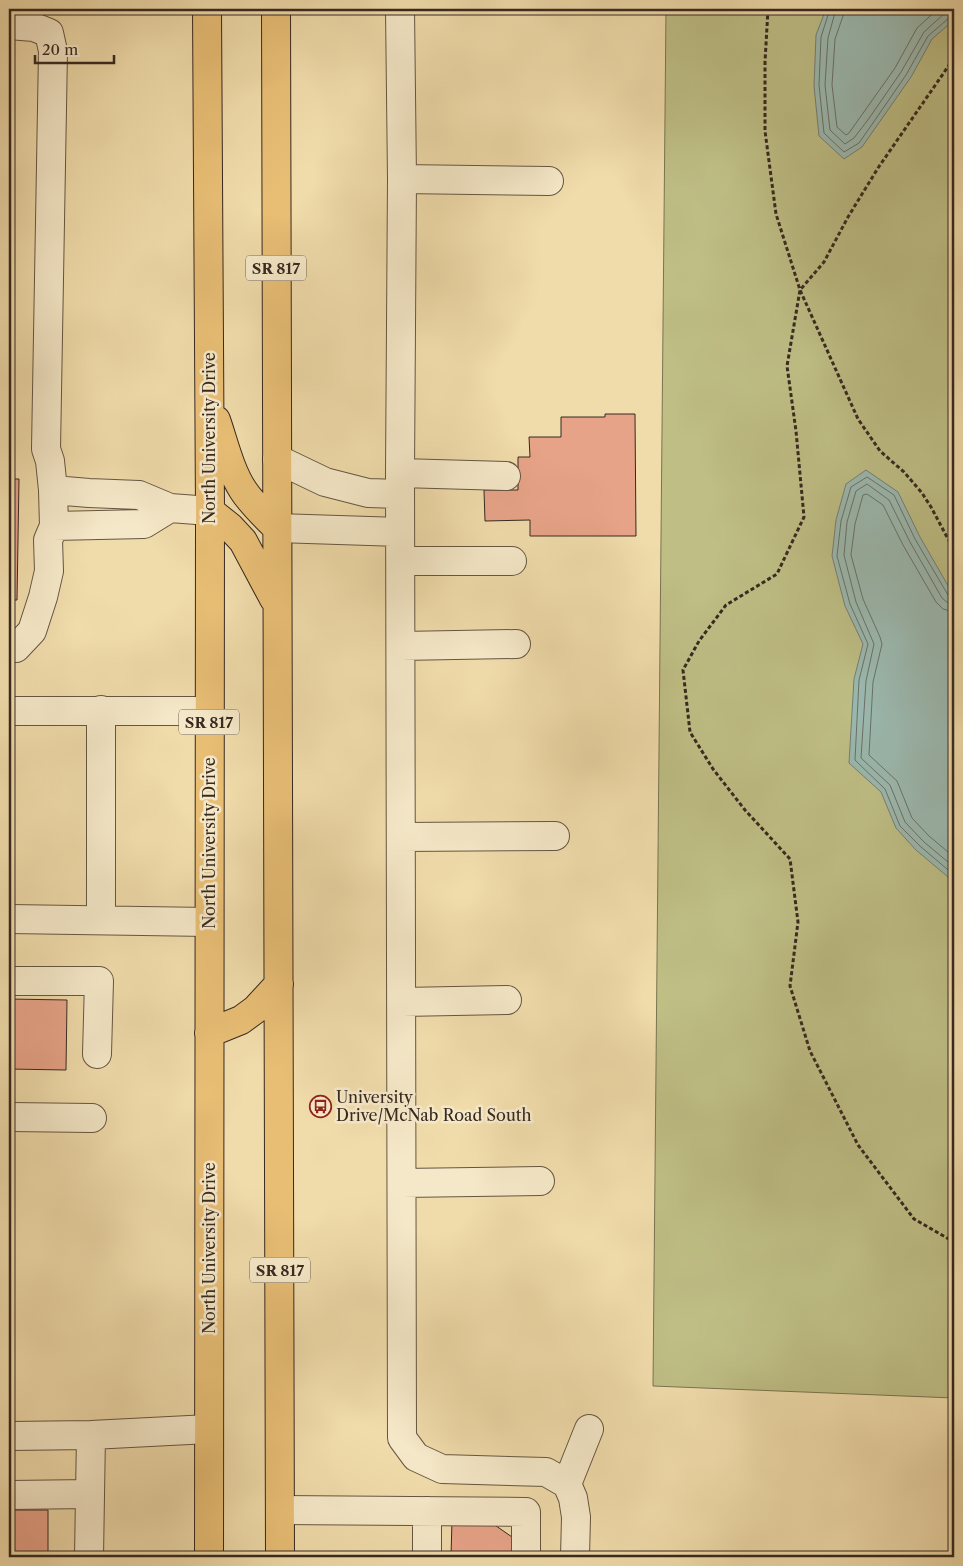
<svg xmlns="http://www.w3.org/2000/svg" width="963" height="1566" font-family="'Libre Caslon Text',serif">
  <rect width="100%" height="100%" fill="#f0dbaa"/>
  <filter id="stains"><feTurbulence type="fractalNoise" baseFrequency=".004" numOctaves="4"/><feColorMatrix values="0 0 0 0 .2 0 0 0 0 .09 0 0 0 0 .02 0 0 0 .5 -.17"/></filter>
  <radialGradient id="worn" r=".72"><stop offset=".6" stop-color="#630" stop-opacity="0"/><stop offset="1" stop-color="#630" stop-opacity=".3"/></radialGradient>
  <path fill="#bebe85" stroke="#7a7452" d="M666,9H954V1398L653,1386Z"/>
  <path fill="#9bb9b0" stroke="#737f76" d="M826,9H954V20L932,39L911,77L862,147L844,159L819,136L814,86L816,35Z
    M866,470L898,492L920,537L954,596V882L916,850L896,828L881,792L849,763L854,679L863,644L845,606L832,556L836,520L846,484Z"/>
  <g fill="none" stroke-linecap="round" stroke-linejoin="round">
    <path stroke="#697168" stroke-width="1" d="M830,9L821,37L819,85L824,133L844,152L859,143L875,120L906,75L928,36L949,18L954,16
      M836,9L828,38L825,85L830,130L845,144L854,138L870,117L901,72L924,32L946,12L954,10
      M844,9L843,16L835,39L832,85L837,127L846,135L849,133L895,68L917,28L938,9
      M954,598L950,597L948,595L915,539L894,495L867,477L851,487L841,521L837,556L850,604L868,644L859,680L855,760L885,789L900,826L920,846L954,875
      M954,604L948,603L942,598L910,542L889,500L867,484L856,491L847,522L844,555L856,602L874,644L866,681L861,758L890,785L905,822L924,842L954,867
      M954,612L943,609L936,602L903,545L883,505L867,494L863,495L855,524L851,555L863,599L880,637L882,644L873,682L869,755L897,781L912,818L929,836L954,857"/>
  </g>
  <path fill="#e7a388" stroke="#372920" d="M9,53H11L9,179Z
    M9,410L11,411L10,479H19L17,600H9Z
    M605,414H635L636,536H530V520L485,521L484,490H518V457H530L529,437H561V417H605Z
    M9,999L67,1000L66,1070L9,1069Z
    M9,1510H48V1557H9Z
    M452,1520L489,1521L512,1537V1557H451Z"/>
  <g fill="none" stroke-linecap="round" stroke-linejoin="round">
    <defs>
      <path id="minor" d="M400,9L402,179L400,473L402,1438L416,1457L442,1469L546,1472L567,1484L573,1498L576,1517L575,1557
        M9,25L34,27L49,33L53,51L46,449L50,461L53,490L54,526L48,540L49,571L43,597L32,631L16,648H9
        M402,179L549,181
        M277,459L325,482L368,493L400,494
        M400,473L506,476
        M53,490L89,493L139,495L170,508L210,511
        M54,526L144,524L170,508
        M277,528L400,532
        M401,561H512
        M401,646L516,644
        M101,710V920
        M9,711H209
        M401,837L555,836
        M9,919L209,922
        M9,981H99L97,1054
        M402,1002L507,1000
        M9,1117L92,1118
        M402,1183L540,1181
        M9,1436L91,1435L209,1429
        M567,1484L589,1429
        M9,1495L90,1494
        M280,1510L526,1512V1557
        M427,1511V1557
        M89,1557L91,1435"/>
      <path id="major" d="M207,9L210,511L209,1557
        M276,9L280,1557
        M216,420C224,443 230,470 243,490C252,504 265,516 277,528
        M210,511L230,527L243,541L274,599
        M209,1033L241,1020L256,1009L279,984"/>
    </defs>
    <use href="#minor" stroke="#655642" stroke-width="30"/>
    <use href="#major" stroke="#372920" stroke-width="30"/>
    <path stroke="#372920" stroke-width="3" stroke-dasharray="4 2.5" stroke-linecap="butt" d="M768,9L765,62V131L776,214L800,290L858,419L880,451L904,472L922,493L931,507L948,539L954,547
      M954,58L878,168L848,217L824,262L800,290L787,366L796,431L804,517L777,574L726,605L699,641L683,670L690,732L713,769L745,810L790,859L798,922L790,986L810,1051L858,1145L914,1219L954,1242"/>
    <use href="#minor" stroke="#f5e8c8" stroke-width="28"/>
    <use href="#major" stroke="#e8be75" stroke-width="28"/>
  </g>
  <defs>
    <symbol id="bus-ring" viewBox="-11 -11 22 22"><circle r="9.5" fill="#f5e8c8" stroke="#8f2418" stroke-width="1.5"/><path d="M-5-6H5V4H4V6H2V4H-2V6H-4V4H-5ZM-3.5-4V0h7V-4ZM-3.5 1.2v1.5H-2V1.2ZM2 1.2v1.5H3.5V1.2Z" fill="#8f2418"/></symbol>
  </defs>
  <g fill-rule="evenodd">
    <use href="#bus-ring" x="308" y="1094" width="25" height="25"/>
  </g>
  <g text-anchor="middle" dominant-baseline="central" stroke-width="5" stroke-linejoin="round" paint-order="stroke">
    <g fill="#f5e8c8" stroke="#706252" stroke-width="1">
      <rect x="246" y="255.5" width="60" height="25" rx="4"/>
      <rect x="179" y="709.5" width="60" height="25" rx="4"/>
      <rect x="250" y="1257.5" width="60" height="25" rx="4"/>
    </g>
    <g font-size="15" font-weight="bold" fill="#372920">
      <text x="276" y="268">SR 817</text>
      <text x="209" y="722">SR 817</text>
      <text x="280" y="1270">SR 817</text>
    </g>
    <g font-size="16" fill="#372920" stroke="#f5e8c8">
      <text transform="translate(209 438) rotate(-90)">North University Drive</text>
      <text transform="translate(209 843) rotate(-90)">North University Drive</text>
      <text transform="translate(209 1248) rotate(-90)">North University Drive</text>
    </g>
    <g font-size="16" fill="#372920" stroke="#f5e8c8" text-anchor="start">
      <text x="336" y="1097">University<tspan x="336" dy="18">Drive/McNab Road South</tspan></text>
    </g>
  </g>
  <rect width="963" height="1566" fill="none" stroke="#f0dbaa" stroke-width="30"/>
  <rect x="10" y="10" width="943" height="1546" fill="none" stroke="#372920" stroke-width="2.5"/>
  <rect x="15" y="15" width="933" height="1536" fill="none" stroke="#372920"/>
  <path d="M35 55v8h79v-8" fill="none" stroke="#372920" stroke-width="2.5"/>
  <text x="42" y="55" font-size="15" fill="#372920" stroke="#f5e8c8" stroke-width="4" paint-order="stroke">20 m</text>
  <rect width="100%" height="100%" filter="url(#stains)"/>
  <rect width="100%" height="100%" fill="url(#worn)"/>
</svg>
